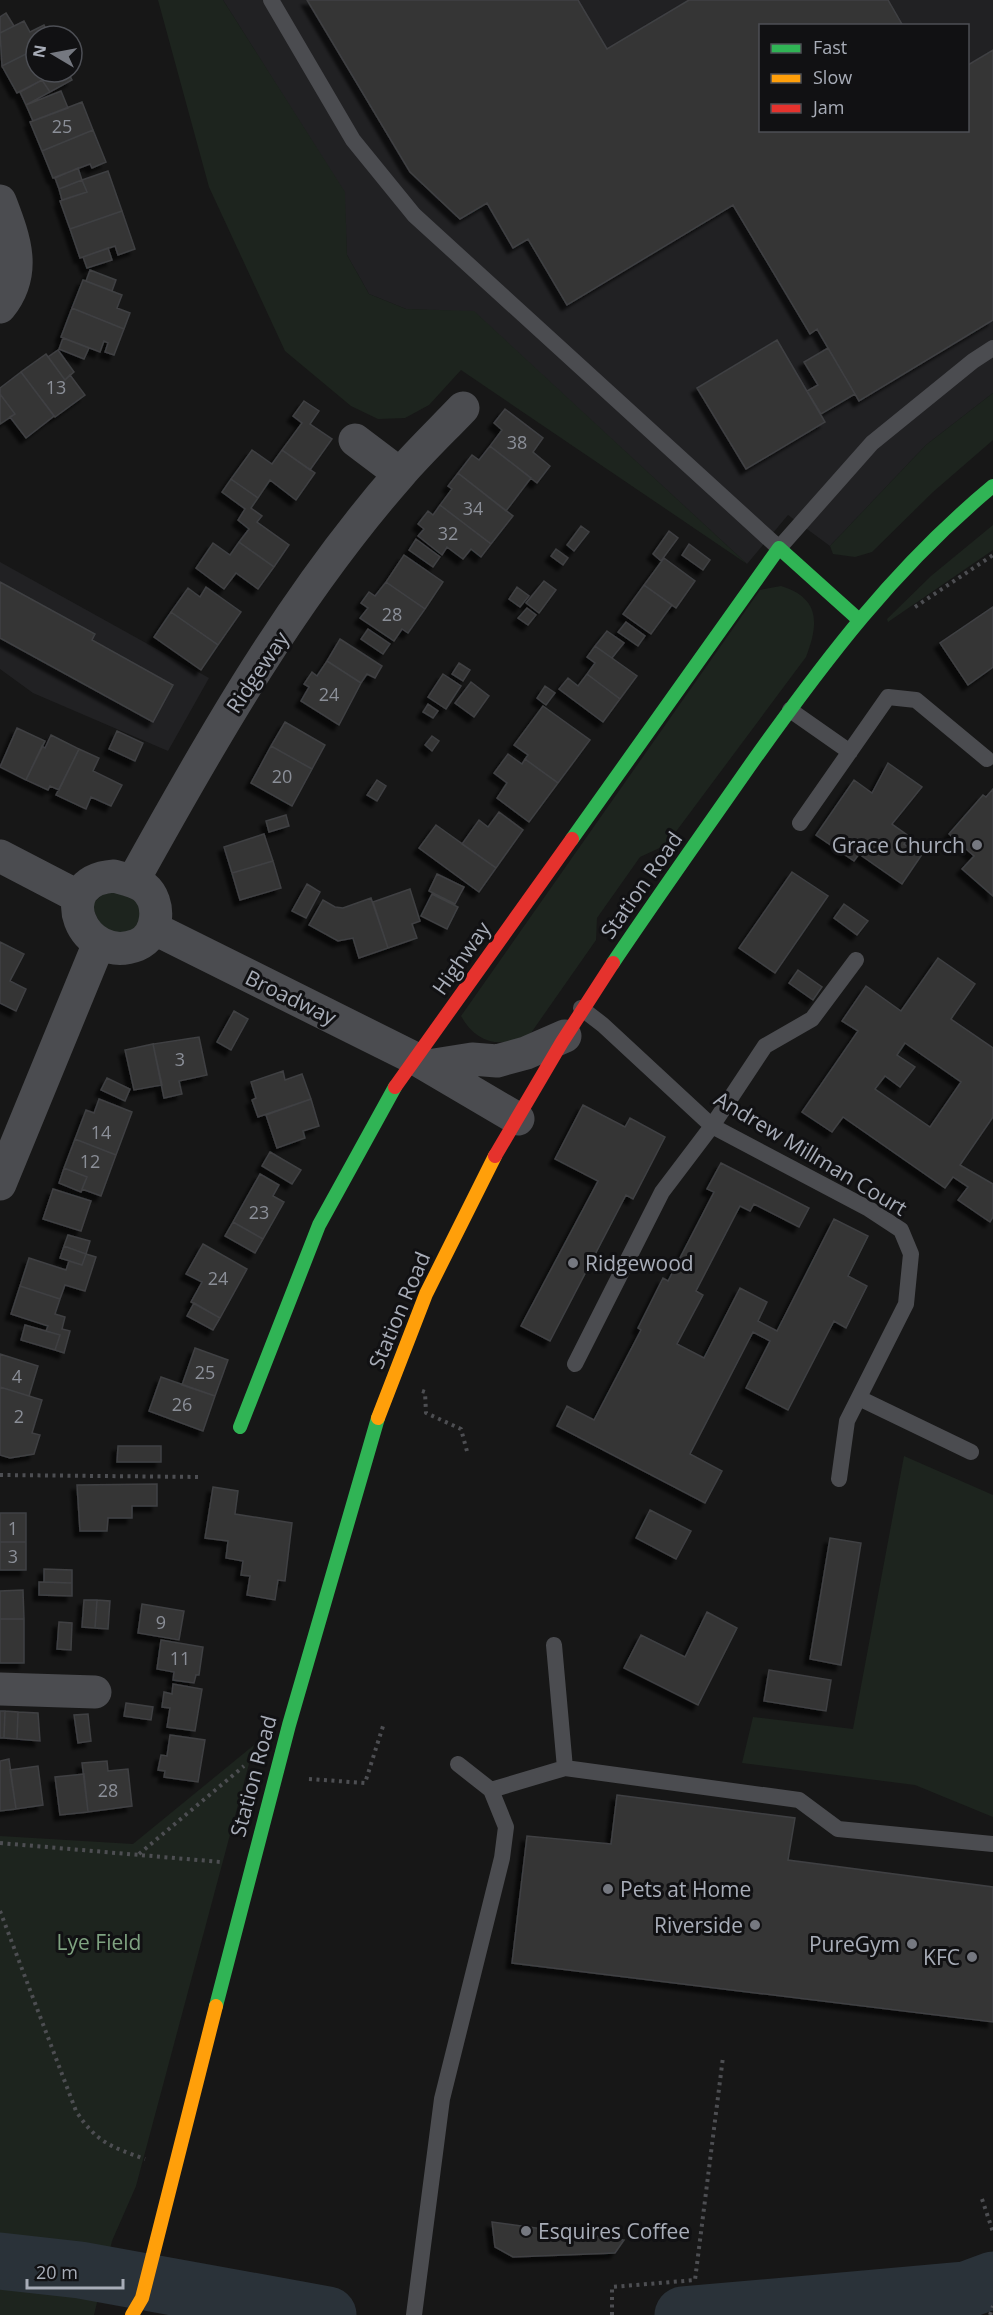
<svg xmlns="http://www.w3.org/2000/svg" width="993" height="2315" font-family="'Open Sans',sans-serif">
  <defs>
    <filter id="shadow"><feDropShadow dx="-5.5" dy="5.5" stdDeviation="1.5" flood-color="#0009"/></filter>
  </defs>
  <rect width="100%" height="100%" fill="#171717"/>
  <path fill="#212123" fill-rule="evenodd" d="M223,0H993V393L926,445L830,546L788,515L747,564L474,312L406,309L369,294L347,255L344,192ZM760,26H968V130H760Z
    M0,562L209,678L168,751L33,693L0,669Z"/>
  <path fill="#1d241e" d="M158,0H223L345,192L347,255L369,294L406,309L474,311L747,564L461,370L429,405L405,418L378,419L351,406L285,351L209,187Z
    M993,393V440L933,492L872,552L855,557L833,554L830,546L926,445Z
    M993,525V550L888,622L887,619L931,576Z
    M781,586C820,598 819,623 806,657L666,845L640,857L597,918L596,940L531,1033C503,1049 477,1045 461,1016L760,590Z
    M109,889L139,902L143,914L133,933L104,931L91,905Z
    M904,1456L993,1495V1817L915,1785L742,1763L753,1717L853,1729Z
    M254,1745L136,2186L112,2241L94,2315H0V1836L133,1844Z"/>
  <g fill="none" stroke-linecap="round" stroke-linejoin="round">
    <path stroke="#2a3239" stroke-width="57" d="M0,2261L80,2270L328,2315
      M683,2315L966,2290L993,2280"/>
  </g>
  <path fill="#353536" stroke="#3f4043" stroke-width="1.5" fill-rule="evenodd" filter="url(#shadow)" d="M307,0H578L607,49L689,0H888L903,26H760V130H968V65L993,50V320L859,401L817,329L810,334L733,205L567,305L528,239L513,248L487,203L460,219L410,172Z
    M6,13L14,26L0,33V17Z
    M24,21L30,32L44,25L49,36H36V49L2,66L0,33Z
    M36,49V72H68L72,80L50,92L42,80L17,93L2,66Z
    M42,80L50,92L26,105L20,92Z
    M61,91L68,108L33,121L26,105Z
    M82,102L93,130L42,151L30,122Z
    M93,130L106,162L92,168L90,164L53,178L42,151Z
    M78,168L82,180L59,189L55,178Z
    M108,171L122,211L70,229L60,201L87,192L82,180Z
    M82,180L87,192L62,200L59,189Z
    M122,211L135,249L118,255L115,246L80,258L70,229Z
    M108,248L112,260L87,268L83,257Z
    M90,270L116,280L112,291L86,281Z
    M83,280L122,295L117,308L130,313L124,329L72,308Z
    M72,308L124,329L114,355L105,352L108,343L104,341L100,352L61,337Z
    M63,338L89,348L84,359L59,349Z
    M777,340L825,422L746,469L697,388Z
    M828,348L855,394L821,414L807,391L818,385L804,362Z
    M58,350L74,372L65,380L48,357Z
    M46,354L65,380L70,375L85,395L55,417L21,372Z
    M21,372L54,416L26,438L10,417L15,414L0,394V388Z
    M0,394L15,414L0,424Z
    M304,401L319,411L310,424L332,439L310,470L282,450L302,423L293,416Z
    M505,409L543,438L533,452L550,466L537,483L490,446L502,430L494,423Z
    M490,446L531,478L506,511L458,473L472,455L479,460Z
    M252,450L272,464L282,450L315,473L296,500L270,480L258,498L231,479Z
    M458,473L513,516L491,544L440,505L452,489L448,486Z
    M231,479L258,498L251,508L262,516L257,522L289,545L274,567L239,542L249,529L238,520L245,509L222,492Z
    M440,505L491,544L481,557L471,549L463,559L447,547L442,555L418,536L424,529L418,524L428,511L433,515Z
    M581,526L589,532L574,551L567,545Z
    M669,531L678,538L661,561L653,554Z
    M416,539L440,557L433,567L409,550Z
    M239,542L274,567L258,589L236,573L224,589L196,568L213,543L230,555Z
    M689,544L710,560L703,570L682,555Z
    M556,549L568,558L563,565L551,556Z
    M404,555L443,582L425,609L386,582Z
    M664,558L695,581L676,608L644,585Z
    M544,581L556,590L539,613L526,603Z
    M0,582L95,634L92,640L173,685L153,722L0,638Z
    M386,582L425,609L408,633L402,629L394,641L360,618L368,608L361,603L369,592L375,596Z
    M644,585L672,605L651,634L623,614Z
    M206,587L241,612L218,645L171,612L188,588L200,597Z
    M517,587L529,596L520,607L509,599Z
    M993,607V667L968,685L940,643Z
    M527,608L536,615L528,625L518,618Z
    M171,612L218,645L201,670L154,637Z
    M626,622L645,636L638,646L618,632Z
    M368,629L390,644L383,654L361,639Z
    M607,631L624,643L612,658L595,646Z
    M340,639L382,666L375,678L367,674L361,683L327,661Z
    M595,646L637,676L620,699L587,674L595,663L587,657Z
    M327,661L361,683L339,725L301,701L309,687L304,684L312,672L317,676Z
    M459,663L470,670L463,681L452,674Z
    M443,674L461,686L446,709L428,697Z
    M587,674L620,699L603,722L559,689L568,678L578,686Z
    M471,682L489,696L474,717L455,703Z
    M545,686L555,693L546,705L537,698Z
    M428,704L438,711L433,718L423,712Z
    M543,706L590,740L558,783L525,759L528,755L514,745Z
    M285,722L325,745L312,769L271,746Z
    M17,728L45,741L26,780L0,767Z
    M117,731L143,743L135,761L109,749Z
    M51,735L79,749L59,790L50,786L48,790L26,780L42,746L45,748Z
    M432,736L439,741L432,751L425,745Z
    M271,746L312,769L292,806L251,783Z
    M79,749L99,758L93,771L122,785L111,806L91,797L86,809L56,795Z
    M508,754L522,764L525,759L558,783L529,822L497,798L507,783L494,773Z
    M888,763L922,787L892,824L910,837L904,844L921,856L902,884L859,854L854,861L816,835L854,780L872,793Z
    M377,780L386,786L377,801L367,795Z
    M993,789V896L962,869L974,856L949,834L983,795L986,797Z
    M499,812L523,830L496,868L462,844L479,820L488,827Z
    M286,815L289,826L269,832L266,821Z
    M436,825L496,868L479,892L419,848Z
    M264,834L273,861L232,873L224,847Z
    M273,861L281,888L240,900L232,873Z
    M792,872L828,896L775,973L739,948Z
    M437,874L464,887L455,904L429,891Z
    M307,884L320,892L306,918L292,911Z
    M410,889L420,921L412,924L417,938L388,948L373,902Z
    M432,894L458,907L447,929L421,916Z
    M371,898L388,948L359,958L353,938L338,941L309,925L323,900L335,907L343,908Z
    M844,904L868,921L857,935L834,918Z
    M0,942L24,954L10,981L26,989L16,1011L0,1003Z
    M938,958L975,984L951,1019L993,1048V1117L960,1165L993,1184V1217L990,1222L958,1200L968,1187L953,1177L945,1188L843,1117L832,1132L802,1112L858,1031L842,1021L866,986L901,1011ZM905,1043L961,1082L930,1127L875,1089L885,1076L900,1087L915,1067L897,1055Z
    M798,970L822,987L813,1000L789,983Z
    M234,1011L248,1019L231,1050L217,1042Z
    M199,1037L207,1075L179,1081L182,1094L164,1098L153,1044Z
    M153,1044L162,1085L134,1090L125,1050Z
    M283,1071L285,1080L302,1074L311,1099L258,1117L252,1100L256,1098L251,1082Z
    M107,1078L130,1089L125,1101L101,1090Z
    M99,1099L132,1112L116,1155L75,1139L86,1110L94,1113Z
    M311,1099L319,1126L303,1131L305,1138L277,1148L266,1115Z
    M583,1105L625,1127L630,1118L665,1137L633,1199L626,1195L550,1341L521,1326L598,1181L555,1159Z
    M75,1139L116,1155L101,1196L82,1189L87,1177L64,1168Z
    M270,1152L301,1170L292,1184L262,1166Z
    M721,1163L809,1208L799,1227L754,1204L750,1211L740,1206L696,1291L703,1295L677,1344L704,1358L740,1288L767,1302L758,1321L777,1331L834,1219L868,1236L848,1276L867,1286L846,1328L834,1321L788,1410L746,1388L770,1341L753,1332L690,1454L722,1471L705,1503L557,1426L567,1406L594,1420L641,1330L638,1328L663,1278L668,1281L714,1192L707,1189Z
    M64,1168L87,1177L81,1192L59,1183Z
    M260,1174L279,1185L273,1196L284,1202L263,1239L233,1222Z
    M53,1189L91,1201L81,1231L43,1219Z
    M233,1222L263,1239L255,1253L225,1236Z
    M68,1235L90,1241L86,1254L64,1246Z
    M203,1244L247,1269L220,1318L191,1302L202,1282L186,1274Z
    M64,1246L86,1254L82,1265L60,1258Z
    M86,1254L96,1257L85,1291L65,1285L60,1299L20,1286L29,1258L66,1270L69,1261L82,1265Z
    M20,1286L60,1299L55,1314L65,1317L62,1329L70,1331L64,1353L55,1350L60,1335L46,1331L48,1326L11,1314Z
    M194,1303L220,1318L213,1330L187,1316Z
    M25,1325L60,1335L55,1350L21,1340Z
    M195,1348L228,1360L215,1396L182,1385Z
    M0,1354L38,1366L29,1396L0,1387Z
    M161,1377L215,1396L203,1431L149,1411Z
    M0,1387L42,1400L32,1433L40,1435L34,1454L10,1458L0,1455Z
    M118,1446H161V1462H117Z
    M157,1484V1506H132V1518H108L107,1531H80L77,1485Z
    M213,1487L238,1491L235,1514L292,1523L285,1581L278,1580L275,1600L247,1595L250,1576L241,1575L243,1561L226,1558L228,1541L205,1538Z
    M650,1510L691,1531L676,1559L636,1538Z
    M0,1513H26V1542H0Z
    M830,1538L861,1543L841,1665L810,1659Z
    M0,1542H26V1570H0Z
    M44,1569L72,1570V1583L44,1582Z
    M39,1582L72,1583V1596L39,1595Z
    M23,1590L24,1619H0V1591Z
    M84,1600H97L95,1628L82,1627Z
    M97,1600L110,1601L108,1629L95,1628Z
    M142,1604L184,1611L179,1640L138,1633Z
    M707,1612L737,1628L698,1705L624,1668L641,1635L685,1657Z
    M0,1619H24V1663H0Z
    M59,1622L72,1623L71,1650L57,1649Z
    M161,1640L203,1647L199,1675H196L194,1683L173,1680L174,1672L157,1669Z
    M769,1670L831,1680L826,1711L764,1701Z
    M173,1684L202,1689L195,1731L167,1727L170,1708L162,1707L164,1692L172,1694Z
    M126,1703L153,1707L151,1720L124,1716Z
    M0,1711H5L4,1738H0Z
    M5,1711L18,1712L17,1739L4,1738Z
    M18,1712L38,1713L40,1741L17,1739Z
    M88,1714L91,1741L78,1743L74,1715Z
    M170,1735L205,1740L198,1782L164,1777L165,1771L158,1770L161,1755L167,1756Z
    M9,1759L16,1809L0,1811V1761Z
    M107,1761L108,1771L128,1769L132,1806L88,1812L82,1763Z
    M38,1766L43,1805L16,1809L10,1770Z
    M84,1774L88,1812L60,1815L55,1777Z
    M617,1795L795,1818L788,1860L993,1887V2022L512,1963L527,1836L611,1844Z
    M492,2222L624,2240L615,2253L513,2257L495,2247Z"/>
  <g fill="none" stroke-linecap="round" stroke-linejoin="round">
    <path stroke="#4d4e52" stroke-width="4" stroke-dasharray="3 4.5" stroke-linecap="butt" d="M915,607L993,555
      M422,1391L425,1392L426,1413L461,1429L468,1455
      M0,1475L202,1477
      M309,1779L365,1783L384,1723
      M0,1843L221,1862
      M139,1854L244,1766
      M0,1911L76,2111C96,2142 111,2147 145,2159
      M982,2199L993,2232
      M612,2315V2287L695,2280L723,2057
      M990,2315L993,2306"/>
    <path stroke="#4b4c50" stroke-width="16" d="M271,0L353,140L414,215L779,548L872,443L973,361L993,348
      M790,710L850,752
      M800,823L888,697L916,700L987,759
      M581,1008L603,1025L712,1126L869,1209L901,1230L911,1254L906,1304L847,1421L839,1479
      M575,1364L662,1192L712,1126L765,1046L812,1019L856,960
      M859,1398L971,1452
      M554,1645L565,1768
      M491,1790L565,1768L799,1800L838,1829L993,1844
      M414,2315L442,2099L502,1858L506,1827L491,1790L458,1764"/>
    <path stroke="#4b4c50" stroke-width="33" d="M0,201C14,238 28,272 0,307
      M355,440L400,474
      M0,856L79,897
      M114,876C124,879 135,881 144,887C162,902 159,936 137,945C83,966 47,881 114,876Z
      M133,881C211,740 293,596 400,474C420,451 442,430 463,408
      M153,928L416,1059L518,1119
      M428,1066L472,1059L497,1061L526,1053L565,1036
      M0,1184L99,943
      M0,1689L95,1692"/>
    <path stroke="#30b455" stroke-width="14" d="M572,839L779,548L858,619
      M613,963C658,896 705,830 751,764C825,660 894,568 993,486
      M240,1427L319,1225L395,1087
      M216,2006L289,1725L378,1418"/>
    <path stroke="#ff9f0a" stroke-width="14" d="M378,1418L426,1294L495,1156
      M132,2315L142,2298L216,2006"/>
    <path stroke="#e5322d" stroke-width="14" d="M395,1087L572,839
      M495,1156L562,1042L613,963"/>
  </g>
  <g fill="#757880" stroke="#111113" stroke-width="2">
    <circle cx="977" cy="845" r="6"/>
    <circle cx="573" cy="1263" r="6"/>
    <circle cx="608" cy="1889" r="6"/>
    <circle cx="755" cy="1925" r="6"/>
    <circle cx="912" cy="1944" r="6"/>
    <circle cx="972" cy="1957" r="6"/>
    <circle cx="526" cy="2231" r="6"/>
  </g>
  <g text-anchor="middle" dominant-baseline="central" stroke-width="6" stroke-linejoin="round" paint-order="stroke">
    <g font-size="18" fill="#8b8f98">
      <text x="62" y="126">25</text>
      <text x="56" y="387">13</text>
      <text x="517" y="442">38</text>
      <text x="473" y="508">34</text>
      <text x="448" y="533">32</text>
      <text x="392" y="614">28</text>
      <text x="329" y="694">24</text>
      <text x="282" y="776">20</text>
      <text x="180" y="1059">3</text>
      <text x="101" y="1132">14</text>
      <text x="90" y="1161">12</text>
      <text x="259" y="1212">23</text>
      <text x="218" y="1278">24</text>
      <text x="205" y="1372">25</text>
      <text x="17" y="1376">4</text>
      <text x="182" y="1404">26</text>
      <text x="19" y="1416">2</text>
      <text x="13" y="1528">1</text>
      <text x="13" y="1556">3</text>
      <text x="161" y="1622">9</text>
      <text x="180" y="1658">11</text>
      <text x="108" y="1790">28</text>
    </g>
    <g font-size="21" fill="#a8adb8" stroke="#111113">
      <text transform="translate(257 672) rotate(-56)">Ridgeway</text>
      <text transform="translate(641 885) rotate(-55)">Station Road</text>
      <text transform="translate(461 958) rotate(-55)">Highway</text>
      <text transform="translate(291 997) rotate(26)">Broadway</text>
      <text transform="translate(811 1153) rotate(31)">Andrew Millman Court</text>
      <text transform="translate(399 1310) rotate(-67)">Station Road</text>
      <text transform="translate(253 1776) rotate(-75)">Station Road</text>
    </g>
    <g font-size="21" fill="#a8adb8" stroke="#111113" text-anchor="end">
      <text x="965" y="845">Grace Church</text>
      <text x="585" y="1263" text-anchor="start">Ridgewood</text>
      <text x="620" y="1889" text-anchor="start">Pets at Home</text>
      <text x="743" y="1925">Riverside</text>
      <text x="900" y="1944">PureGym</text>
      <text x="960" y="1957">KFC</text>
      <text x="538" y="2231" text-anchor="start">Esquires Coffee</text>
    </g>
    <g font-size="21" fill="#7fa381" stroke="#111113">
      <text x="99" y="1942">Lye Field</text>
    </g>
  </g>
  <rect x="759" y="24" width="210" height="108" fill="#111113" stroke="#4d4f55" stroke-width="1.5"/>
  <rect x="771" y="44" width="30" height="9" fill="#30b455" stroke="#4d4f55" stroke-width="1.5"/>
  <text x="813" y="54" font-size="18" fill="#a8adb8">Fast</text>
  <rect x="771" y="74" width="30" height="9" fill="#ff9f0a" stroke="#4d4f55" stroke-width="1.5"/>
  <text x="813" y="84" font-size="18" fill="#a8adb8">Slow</text>
  <rect x="771" y="104" width="30" height="9" fill="#e5322d" stroke="#4d4f55" stroke-width="1.5"/>
  <text x="813" y="114" font-size="18" fill="#a8adb8">Jam</text>
  <g transform="translate(54 54) rotate(280)"><circle r="28" fill="#111113" stroke="#4d4f55" stroke-width="1.5"/>
  <path d="M0-4.5L10 22L0 15L-10 22Z" fill="#757880"/>
  <text y="-9" font-size="16" font-weight="bold" text-anchor="middle" fill="#a8adb8">N</text>
  </g>
  <path d="M27 2279v9h96v-9" fill="none" stroke="#a8adb8" stroke-width="3"/>
  <text x="36" y="2279" font-size="18" fill="#a8adb8" stroke="#111113" stroke-width="4.5" paint-order="stroke">20 m</text>
</svg>
